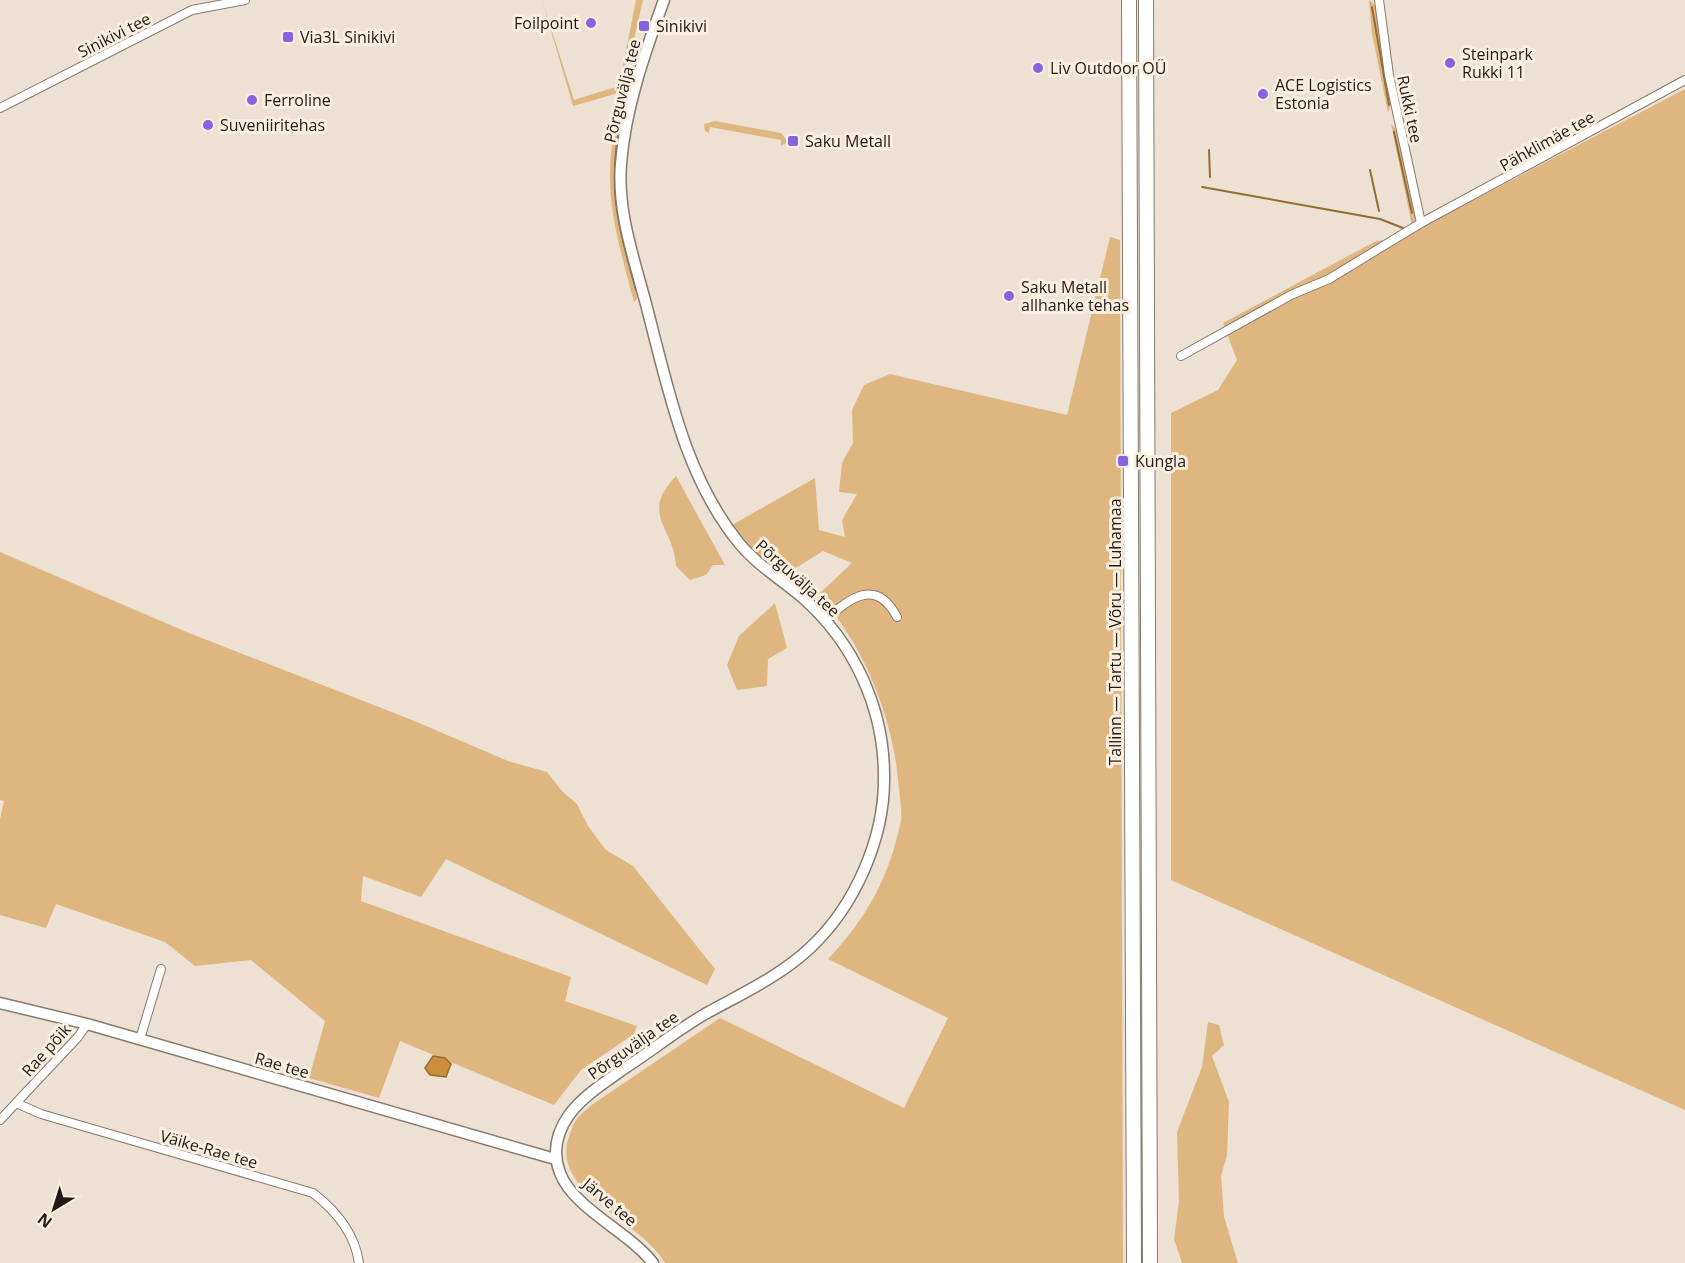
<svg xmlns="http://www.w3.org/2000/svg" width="1685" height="1263" font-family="'Open Sans',sans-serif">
  <rect width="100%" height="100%" fill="#ece1d2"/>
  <path fill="#e0b680" d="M542,0L574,100L619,86L636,0H643L622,92L573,106Z
    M1369,0L1375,5L1391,104L1388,113L1372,34Z
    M626,89H630C625,110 619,131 616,152C610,202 627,250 639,297L634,302C612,220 597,173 626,89Z
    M1685,89V1110L1171,880V413L1218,390L1237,360L1223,323L1376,241L1401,238Z
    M715,121L781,133L788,142L781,146V140L710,127L709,133L705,131L704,124Z
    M1391,124L1398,132L1416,218L1412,226Z
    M1110,237L1120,240L1123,1263H665C642,1221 553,1194 568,1140C574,1120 577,1117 593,1104L720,1018L904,1108L948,1018L828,959C867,918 890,876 901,820C902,811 900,799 899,789C894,720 865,645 818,595L852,563L823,551L783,576L755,552L732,525L815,478L819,530L845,537L842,520L857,494L839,492L842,463L853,443L852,410L864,385L890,374L1067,415Z
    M676,476L725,565H713L706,575L690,580L676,566C674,526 639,515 676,476Z
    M0,552L189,633L412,720L508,761L547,772L562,791L577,804L588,826L606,850L633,866L715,969L707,985L446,859L421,897L363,876L361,901L571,977L565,1001L637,1026L634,1034L581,1070L554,1105L400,1041L379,1098L309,1078L325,1021L251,960L195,966L165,942L56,904L46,928L0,915V819L4,801L0,800Z
    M775,603L787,648L768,659L767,686L737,690L727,665L739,636Z
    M1208,1022L1219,1025L1224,1045L1212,1056L1229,1102L1227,1155L1221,1176L1224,1217L1238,1263H1182L1174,1239L1179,1202L1177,1132L1202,1067Z"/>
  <path fill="#c98f3b" stroke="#966c30" stroke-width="1.5" d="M433,1056L445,1058L451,1064L446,1077L430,1075L425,1068Z"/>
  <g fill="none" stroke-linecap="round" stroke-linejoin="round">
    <path stroke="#966c30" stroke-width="2" d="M1372,7L1389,105
      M622,111C607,187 616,217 636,290
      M1394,132L1412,213
      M1209,150L1210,177
      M1370,170L1379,211
      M1202,187L1380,219L1403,228"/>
    <defs>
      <path id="street" d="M1379,0L1389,75L1421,223
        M0,108L192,10L245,0
        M1181,356L1291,295L1329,279L1421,223L1685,80
        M825,620C850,598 876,577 897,617
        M140,1039L161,969
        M16,1103L41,1114L313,1193C335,1210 355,1234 359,1263
        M0,1120L78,1037L87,1024"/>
      <path id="secondary" d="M0,1003L87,1024L555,1159
        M653,1263C628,1231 574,1209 560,1173C552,1152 557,1132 569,1115C583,1096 604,1083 622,1070C650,1052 676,1031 705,1014C741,994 779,977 810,948C855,906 885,838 884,776C884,708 854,643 803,598C782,580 757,565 739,543C685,477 668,388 647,308C635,261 617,213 621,164C625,109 645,52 664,0"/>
      <path id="highway" d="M1129,0L1134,1263
        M1146,0L1150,1263"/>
    </defs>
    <use href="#street" stroke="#857a6d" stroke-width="10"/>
    <use href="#secondary" stroke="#857a6d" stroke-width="13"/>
    <use href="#highway" stroke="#857a6d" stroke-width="16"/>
    <use href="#street" stroke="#fff" stroke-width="8"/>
    <use href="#secondary" stroke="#fff" stroke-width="10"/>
    <use href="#highway" stroke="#fff" stroke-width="14"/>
  </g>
  <g fill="#8764df" stroke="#faeedf" stroke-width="2">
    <circle cx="591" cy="23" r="6"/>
    <rect x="638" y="20" width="12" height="12" rx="3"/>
    <rect x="282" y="31" width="12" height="12" rx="3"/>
    <circle cx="1450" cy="63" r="6"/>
    <circle cx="1038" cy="68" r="6"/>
    <circle cx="1263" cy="94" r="6"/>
    <circle cx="252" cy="100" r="6"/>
    <circle cx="208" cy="125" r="6"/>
    <rect x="787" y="135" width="12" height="12" rx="3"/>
    <circle cx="1009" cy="296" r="6"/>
    <rect x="1117" y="455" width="12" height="12" rx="3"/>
  </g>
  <g text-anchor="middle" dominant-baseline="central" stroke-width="6" stroke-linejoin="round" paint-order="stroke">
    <g font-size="16" fill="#1f1b16" stroke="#faeedf" text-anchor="start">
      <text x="579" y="23" text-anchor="end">Foilpoint</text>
      <text x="656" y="26">Sinikivi</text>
      <text x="300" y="37">Via3L Sinikivi</text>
      <text x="1462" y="54">Steinpark<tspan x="1462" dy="18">Rukki 11</tspan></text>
      <text x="1050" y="68">Liv Outdoor OÜ</text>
      <text x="1275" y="85">ACE Logistics<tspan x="1275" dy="18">Estonia</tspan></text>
      <text x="264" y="100">Ferroline</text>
      <text x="220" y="125">Suveniiritehas</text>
      <text x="805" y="141">Saku Metall</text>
      <text x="1021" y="287">Saku Metall<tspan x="1021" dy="18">allhanke tehas</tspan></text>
      <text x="1135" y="461">Kungla</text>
    </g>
    <g font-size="16" fill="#1f1b16" stroke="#faeedf">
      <text transform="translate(114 35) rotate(-27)">Sinikivi tee</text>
      <text transform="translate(622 91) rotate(-76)">Põrguvälja tee</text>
      <text transform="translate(1410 109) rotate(78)">Rukki tee</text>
      <text transform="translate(1547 141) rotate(-29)">Pähklimäe tee</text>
      <text transform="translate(798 578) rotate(42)">Põrguvälja tee</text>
      <text transform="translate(1115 632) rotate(-90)">Tallinn — Tartu — Võru — Luhamaa</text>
      <text transform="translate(633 1045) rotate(-35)">Põrguvälja tee</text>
      <text transform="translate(46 1050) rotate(-48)">Rae põik</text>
      <text transform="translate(282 1065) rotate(16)">Rae tee</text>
      <text transform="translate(209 1149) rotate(16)">Väike-Rae tee</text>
      <text transform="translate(610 1202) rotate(40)">Järve tee</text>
    </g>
  </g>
  <g transform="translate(54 1209) rotate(218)" stroke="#faeedf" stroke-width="4.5" paint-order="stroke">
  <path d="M0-4.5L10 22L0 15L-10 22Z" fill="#1f1b16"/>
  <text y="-9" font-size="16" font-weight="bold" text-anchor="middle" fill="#1f1b16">N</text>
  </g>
</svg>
